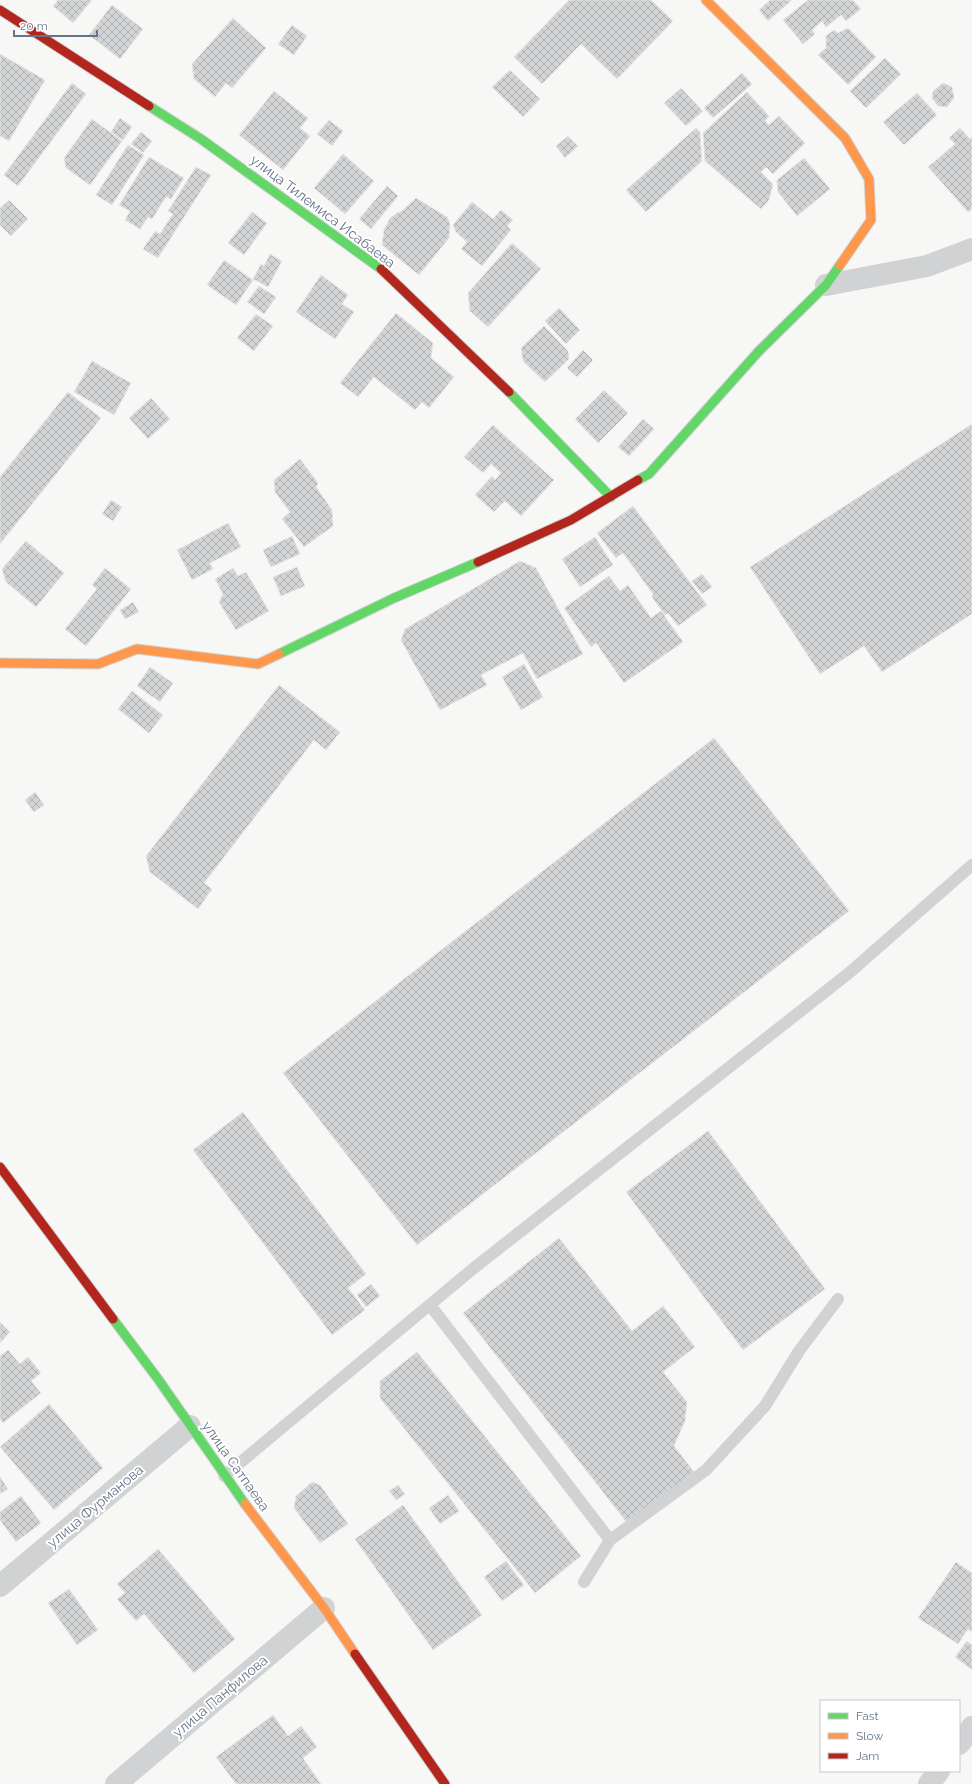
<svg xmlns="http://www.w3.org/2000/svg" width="972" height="1784" font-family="Raleway,sans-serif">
  <defs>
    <pattern id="building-cross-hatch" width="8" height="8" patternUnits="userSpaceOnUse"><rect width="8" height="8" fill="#d3d4d5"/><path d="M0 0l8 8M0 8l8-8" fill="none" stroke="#afb1b3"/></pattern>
  </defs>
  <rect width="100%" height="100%" fill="#f7f7f6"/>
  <path fill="url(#building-cross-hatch)" stroke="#e6e6e6" d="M58,0H92L73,23L53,6Z
    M569,0H651L673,21L617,79L581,44L542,84L514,57Z
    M770,0H792L768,21L759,10Z
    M808,0H853L861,9L846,21L841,15L826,27L822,21L812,30L815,34L803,44L783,20Z
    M112,5L143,29L120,59L89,35Z
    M233,18L266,48L232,88L226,83L215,97L194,79L192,64Z
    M292,25L307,36L294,55L278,44Z
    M848,28L876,57L848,85L818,55L826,48V36L834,30L838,33Z
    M0,54L45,80L9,141L0,136Z
    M885,58L901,74L866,108L850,91Z
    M510,70L540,99L523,117L492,87Z
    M742,73L752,84L713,118L704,108Z
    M72,83L86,94L18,186L4,175Z
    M943,83L952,87L954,98L947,107L938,106L932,98L933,91Z
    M681,88L703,111L686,126L664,103Z
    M274,91L308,118L300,128L310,136L283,170L239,135Z
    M747,92L769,116L765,121L769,125L779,116L805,143L773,174L766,167L761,172L773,184L769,200L761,209L705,161L703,133Z
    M917,93L937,115L904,145L883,122Z
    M120,118L132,127L123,140L111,132Z
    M92,119L122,141L90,185L66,168L64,158Z
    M329,120L343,131L332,146L317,134Z
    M696,128L700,132L702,161L646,212L626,190Z
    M960,128L970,139L972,137V209L968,212L928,167L955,144L949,138Z
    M141,132L152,141L143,153L131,144Z
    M568,136L578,146L565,158L556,146Z
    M128,145L144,155L112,205L96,195Z
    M343,154L374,181L345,214L314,188Z
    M149,157L184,178L171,199L166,197L152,219L148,217L140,229L125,220L130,211L119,205Z
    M804,158L830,189L797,216L778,192L777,180Z
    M196,167L211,175L158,258L143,249L155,231L160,234L173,214L168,211Z
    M387,186L398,196L371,229L359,219Z
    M416,198L447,217L450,223L449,238L419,275L382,245L384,230L390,218L397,213L402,211Z
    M9,200L28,219L11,236L0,225V208Z
    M472,202L493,219L501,210L513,220L507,226L511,230L482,266L461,249L467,242L456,232L453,225Z
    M252,212L267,223L244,255L228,243Z
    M512,243L541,269L488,327L470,311L468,293Z
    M270,254L282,261L268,287L253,279L261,264L264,266Z
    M224,260L253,280L236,305L207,285Z
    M321,275L348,295L342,304L354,312L335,339L296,312Z
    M259,286L276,297L264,314L247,302Z
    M559,308L580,330L566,344L545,321Z
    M396,313L433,343L431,358L454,377L429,408L422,402L415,410L374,377L358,397L340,383Z
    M256,314L273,326L254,351L237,338Z
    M544,326L568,351L569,359L545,382L523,361L521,348Z
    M583,350L593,360L577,377L567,368Z
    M92,361L131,383L114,415L74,392Z
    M604,390L628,413L598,443L575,419Z
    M68,392L101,418L0,544V477Z
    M151,398L170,419L148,439L129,418Z
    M643,419L654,429L629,456L618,447Z
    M972,424V614L882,672L864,646L820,674L750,567Z
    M493,425L554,480L521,516L505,501L494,512L475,495L492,476L495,480L501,473L491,464L483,473L464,457Z
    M300,459L318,483L316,487L332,510L333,526L304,547L282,519L290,512L275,492L274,480Z
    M111,500L122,507L113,521L102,514Z
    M633,506L707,605L678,626L668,613L665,615L652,597L653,594L623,553L616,558L597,533Z
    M228,523L241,547L210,563L213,569L192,580L177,550Z
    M292,536L300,554L271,567L263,550Z
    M595,537L613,565L580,587L562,559Z
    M26,541L64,573L36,607L6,582L2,569Z
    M520,561L536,568L583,654L537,679L523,653L481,675L487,685L440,710L401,640L405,629Z
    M297,567L305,586L281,596L273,577Z
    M105,568L131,589L86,646L65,629L97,589L92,585Z
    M233,568L238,576L246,572L269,611L236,630L219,602L223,594L215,579Z
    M702,574L712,587L702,594L692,581Z
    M609,576L620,591L628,585L651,618L661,611L683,642L624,683L596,643L591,647L564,608Z
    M133,602L139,612L125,619L120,610Z
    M524,664L543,697L521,710L502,677Z
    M150,667L173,683L160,702L137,686Z
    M279,685L340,732L326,750L314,740L204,883L212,889L198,909L150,872L146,856Z
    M132,691L163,715L149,733L118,709Z
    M714,738L849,911L417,1245L283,1073Z
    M35,792L44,805L34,812L25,800Z
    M243,1112L366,1274L348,1288L365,1310L332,1335L193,1150Z
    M708,1131L825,1289L743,1350L626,1192Z
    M559,1238L632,1331L663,1306L695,1347L663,1372L687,1402L685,1421L674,1446L694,1472L628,1524L463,1313Z
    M371,1284L380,1296L366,1307L357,1295Z
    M0,1322L10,1332L0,1343Z
    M8,1350L20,1364L28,1357L41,1373L31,1381L41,1393L3,1423L0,1419V1356Z
    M417,1352L581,1556L535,1593L380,1398V1381Z
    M49,1404L103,1468L54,1510L0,1447Z
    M0,1477L8,1489L0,1494Z
    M312,1482L320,1485L348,1524L320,1543L294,1508L296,1496Z
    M398,1485L405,1494L396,1500L389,1491Z
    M448,1495L459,1511L440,1524L429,1508Z
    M21,1496L41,1523L16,1542L0,1520V1512Z
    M403,1505L482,1615L433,1650L355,1539Z
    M158,1549L235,1639L194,1673L144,1614L136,1621L117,1599L125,1593L117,1584Z
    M506,1561L524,1585L502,1601L484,1577Z
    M956,1562L972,1573V1632L968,1629L958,1644L918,1618Z
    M69,1589L98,1630L77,1645L48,1603Z
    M967,1641L972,1645V1670L955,1657Z
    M273,1715L288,1736L301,1726L317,1747L303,1758L321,1784H236L216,1757Z"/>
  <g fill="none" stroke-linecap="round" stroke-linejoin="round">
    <defs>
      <path id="fast" d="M149,106L201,139L381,269
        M509,392L611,497
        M638,480L649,474L759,351L826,285L840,265
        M279,654L394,598L478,562
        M113,1319L158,1379L245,1504"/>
      <path id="slow" d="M706,0L845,138L869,179L871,220L840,265
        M0,663L98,664L137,649L258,664L279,654
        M245,1504L324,1608L355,1654"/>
      <path id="jam" d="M0,10L149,106
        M381,269L509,392
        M478,562L571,520L638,480
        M0,1167L113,1319
        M355,1654L445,1784"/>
    </defs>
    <use href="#fast" stroke="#d3d5d6" stroke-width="11"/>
    <use href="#slow" stroke="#d3d5d6" stroke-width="11"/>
    <use href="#jam" stroke="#d3d5d6" stroke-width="11"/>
    <path stroke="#d1d2d3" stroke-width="12" d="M430,1305L610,1540
      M224,1476L474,1268L849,973L972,865
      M584,1582L610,1540L706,1470L765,1406L799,1351L838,1299"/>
    <path stroke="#d1d2d3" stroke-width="22" d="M826,285L927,266L972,249
      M0,1586L190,1426
      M959,1744L972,1727
      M116,1784L324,1608
      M929,1784L939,1771"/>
    <use href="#fast" stroke="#63d668" stroke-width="9"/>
    <use href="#slow" stroke="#ff974d" stroke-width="9"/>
    <use href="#jam" stroke="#b3261e" stroke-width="9"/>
  </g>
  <g text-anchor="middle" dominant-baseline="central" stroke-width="4" stroke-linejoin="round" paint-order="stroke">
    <g font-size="14" fill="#657488" stroke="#fff">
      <text transform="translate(323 211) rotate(37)">улица Тилемиса Исабаева</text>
      <text transform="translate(236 1466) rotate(55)">улица Сатпаева</text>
      <text transform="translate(95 1506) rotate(-40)">улица Фурманова</text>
      <text transform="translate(220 1696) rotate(-40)">улица Панфилова</text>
    </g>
  </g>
  <rect x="820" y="1700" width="140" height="72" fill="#ffffff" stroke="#c1c7cf"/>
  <rect x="828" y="1713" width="20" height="6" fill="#63d668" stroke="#c1c7cf"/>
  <text x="856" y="1720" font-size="12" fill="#657488">Fast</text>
  <rect x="828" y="1733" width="20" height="6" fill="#ff974d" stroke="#c1c7cf"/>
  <text x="856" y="1740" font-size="12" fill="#657488">Slow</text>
  <rect x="828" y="1753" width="20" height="6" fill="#b3261e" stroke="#c1c7cf"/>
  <text x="856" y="1760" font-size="12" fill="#657488">Jam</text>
  <path d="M14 30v6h83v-6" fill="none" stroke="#657488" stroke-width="2"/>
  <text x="20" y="30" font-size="12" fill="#657488" stroke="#ffffff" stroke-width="3" paint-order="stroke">20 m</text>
</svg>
